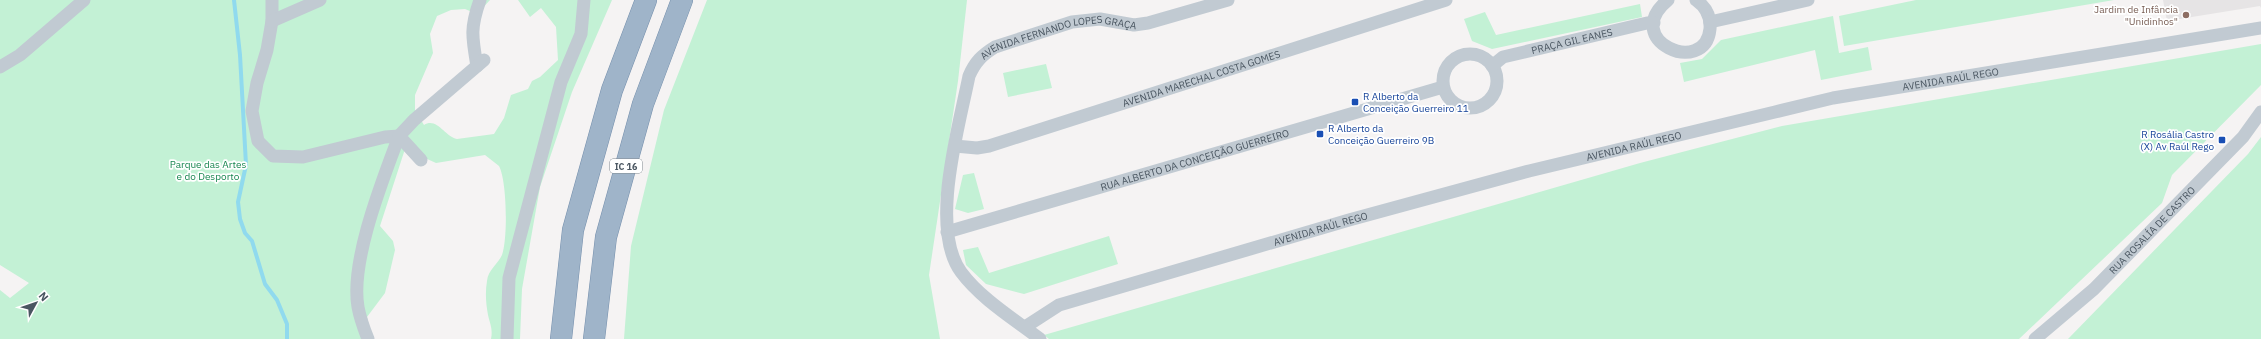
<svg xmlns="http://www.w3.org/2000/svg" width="2261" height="339" font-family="'IBM Plex Sans',sans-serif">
  <rect width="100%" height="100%" fill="#f5f3f3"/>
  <path fill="#e6e4e5" d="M2163,0H2261V8L2260,6L2167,21Z"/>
  <path fill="#c3f1d5" d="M0,0H490L477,14L465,9L451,10L437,16L430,34L433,53L415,95V110L424,125C437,117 445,137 457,139L494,134L504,118L511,95L528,89L532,81L540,77L558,60L556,27L541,8L530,17L518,0H612L572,92L540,187L522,289L520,339H491C493,329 490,324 488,315C486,304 485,293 487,281C488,270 498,264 502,255C508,238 507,181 499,166L485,155L436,163L405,149L380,226L393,241L395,250L385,293L367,317L372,339H0V290L10,298L29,283L0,265Z
    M707,0H967L958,81L929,275L940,339H624L631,246L664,110Z
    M1916,0H2114L1844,46L1839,16Z
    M1640,4L1642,17L1492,49L1472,41L1464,19L1485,12L1496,35Z
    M1833,16L1839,53L1868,47L1872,70L1821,80L1815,50L1684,82L1680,63L1702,59L1721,40Z
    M2261,44V85L2172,175L2162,203L2019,339H1049L1044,335L1640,163L1782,126Z
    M1046,64L1052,88L1008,97L1003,73Z
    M2261,137V339H2068L2248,154Z
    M974,173L984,209L968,213L955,209L963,175Z
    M1109,236L1118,264L1024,294L986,284L966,265L963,250L978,247L989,273Z"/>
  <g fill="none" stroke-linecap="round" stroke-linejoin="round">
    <path stroke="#90daee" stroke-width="4" d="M234,0L240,55L246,165L238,202L240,219L245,233L252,241L265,284L277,300L287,324V339"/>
    <defs>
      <path id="trunk" d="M561,339L573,230L612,90L646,0
        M594,339L606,237L643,104L682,0"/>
    </defs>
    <use href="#trunk" stroke="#7690ad" stroke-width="22"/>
    <g stroke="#c1cad2" stroke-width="13">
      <path d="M272,0V21L267,50L257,83L252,111L258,141L273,156L303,157L385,137L399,136C383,179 350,261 358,307C360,318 364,329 368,339"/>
      <path d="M1668,0C1619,40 1705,78 1710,29C1711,16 1706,7 1696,0"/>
      <path d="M272,21L320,0"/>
      <path d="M1710,22L1808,0"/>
      <circle cx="1470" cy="81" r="27"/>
      <path d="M477,66C472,37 470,28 480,0"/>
      <path id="s1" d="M1492,66L1503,57L1647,23H1654"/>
      <path d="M0,67L20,55L84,0"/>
      <path id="s2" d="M955,146L977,148L989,146L1446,0"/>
      <path d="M421,160L399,136L414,120L484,60"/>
      <path id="s3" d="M947,232L1443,87"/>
      <path id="s4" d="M1025,327L1059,305L1349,220L1529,171L1775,112L1833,98L2261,28"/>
      <path d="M507,339L509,278L561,82L581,34L584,0"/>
      <path id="s5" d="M1040,339C1014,319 981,299 961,272C929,228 959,127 969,76C975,62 982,55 995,47L1072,22L1100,19L1134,25L1148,23L1228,0"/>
      <path id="s6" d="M2035,339L2094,289L2243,137L2261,112"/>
    </g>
    <use href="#trunk" stroke="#9fb4c9" stroke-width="21"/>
  </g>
  <circle fill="#8d6e63" stroke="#fff" stroke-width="1.5" cx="2186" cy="15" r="4"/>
  <g fill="#1a4fb4" stroke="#fff" stroke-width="1.5">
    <rect x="1351" y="98" width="8" height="8" rx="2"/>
    <rect x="1316" y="130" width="8" height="8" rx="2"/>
    <rect x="2218" y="136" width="8" height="8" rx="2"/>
  </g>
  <g text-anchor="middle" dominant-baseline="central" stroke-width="3.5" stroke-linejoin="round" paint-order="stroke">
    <rect fill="#fff" stroke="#808990" stroke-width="1" x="610" y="159" width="32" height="14" rx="3"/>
    <g font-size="9" font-weight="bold" fill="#4a5661">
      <text x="626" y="166">IC 16</text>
    </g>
    <g font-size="10" fill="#785e54" stroke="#fff" text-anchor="end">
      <text x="2178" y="9">Jardim de Infância<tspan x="2178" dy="12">"Unidinhos"</tspan></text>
    </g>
    <g font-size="10" fill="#4a5661" stroke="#fff">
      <text stroke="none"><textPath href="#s1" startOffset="85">PRAÇA GIL EANES</textPath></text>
      <text stroke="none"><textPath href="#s5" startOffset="409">AVENIDA FERNANDO LOPES GRAÇA</textPath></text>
      <text stroke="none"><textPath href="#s2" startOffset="257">AVENIDA MARECHAL COSTA GOMES</textPath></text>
      <text stroke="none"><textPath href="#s4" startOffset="961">AVENIDA RAÚL REGO</textPath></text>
      <text stroke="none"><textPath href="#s4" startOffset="637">AVENIDA RAÚL REGO</textPath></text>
      <text stroke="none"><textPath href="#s3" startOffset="258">RUA ALBERTO DA CONCEIÇÃO GUERREIRO</textPath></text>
      <text stroke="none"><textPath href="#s4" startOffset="313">AVENIDA RAÚL REGO</textPath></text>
      <text stroke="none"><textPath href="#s6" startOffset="160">RUA ROSALÍA DE CASTRO</textPath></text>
    </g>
    <g font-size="10" fill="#164399" stroke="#fff" text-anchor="start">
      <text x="1363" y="96">R Alberto da<tspan x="1363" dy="12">Conceição Guerreiro 11</tspan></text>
      <text x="1328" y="128">R Alberto da<tspan x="1328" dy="12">Conceição Guerreiro 9B</tspan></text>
      <text x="2214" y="134" text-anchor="end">R Rosália Castro<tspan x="2214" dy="12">(X) Av Raúl Rego</tspan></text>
    </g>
    <g font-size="10" fill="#17864f" stroke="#fff">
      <text x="208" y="164">Parque das Artes<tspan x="208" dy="12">e do Desporto</tspan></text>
    </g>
  </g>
  <g transform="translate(36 303) rotate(50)" stroke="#ffffff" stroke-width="3" paint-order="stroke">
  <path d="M0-3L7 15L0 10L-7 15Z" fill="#4a5661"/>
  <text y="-6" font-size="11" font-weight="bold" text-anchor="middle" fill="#4a5661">N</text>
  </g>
</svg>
